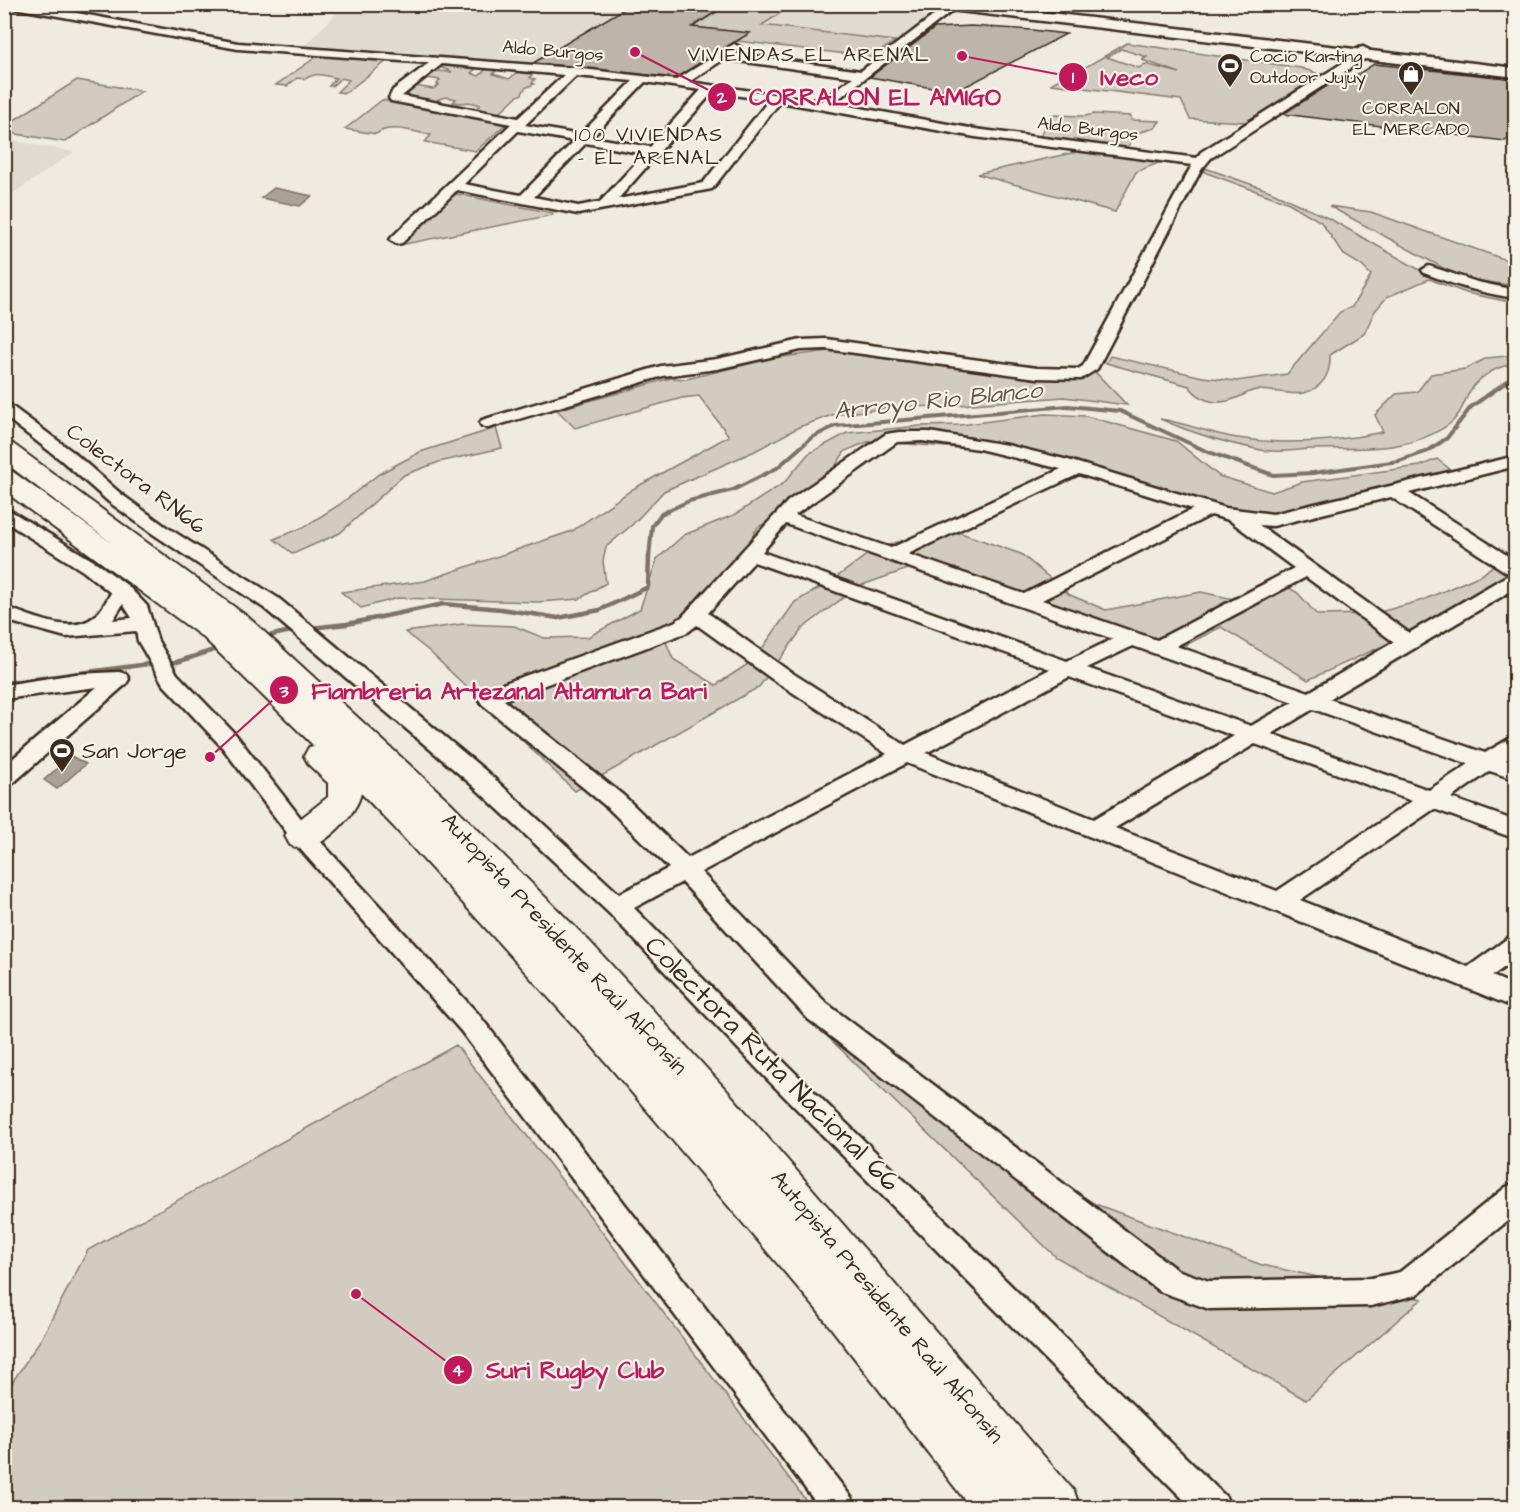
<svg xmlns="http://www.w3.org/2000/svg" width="1520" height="1512" font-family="'Architects Daughter',sans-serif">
  <rect width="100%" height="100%" fill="#efebe0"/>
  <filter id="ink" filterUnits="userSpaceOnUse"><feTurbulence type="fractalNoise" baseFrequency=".0167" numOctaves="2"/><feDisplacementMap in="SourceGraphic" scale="12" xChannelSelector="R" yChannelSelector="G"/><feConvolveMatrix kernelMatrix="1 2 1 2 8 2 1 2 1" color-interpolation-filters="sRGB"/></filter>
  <g filter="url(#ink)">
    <path fill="#e0dbd0" d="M301,4L632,5L532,63L303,47L337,13L294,6Z
      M890,4L939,10L895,41L762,25L793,5Z
      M5,139L74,152L5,199Z"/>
    <path fill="#d1cbc0" stroke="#867a6f" stroke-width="1.5" fill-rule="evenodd" d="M728,5H793L762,25L895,41L872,57L737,41L748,33L692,27Z
      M1127,43L1301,68L1325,76L1246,122L1190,119L1181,100L1051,84L1067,74L1072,75ZM1121,49L1147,57L1142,60L1180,73L1145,64L1139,68L1107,57Z
      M319,55L388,60L345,93L337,92L349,80L341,78L332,86H329L336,78C324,76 317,71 305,79L297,78L287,86L276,85Z
      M443,65L477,68L471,73L479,76L486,69L497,70L493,74L509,79L518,72L533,73L530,78L535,79L532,83L534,84L525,88L522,94L516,97L498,114L474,110L480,105C466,99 467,105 453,102L456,99C447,97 442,95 432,104L403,97L402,95L415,86L433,89L439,85L437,84L440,80L426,78L435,71L452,72L440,67Z
      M77,80L142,91L65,142L5,132V126Z
      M382,100L509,121L476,151L425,142L431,135C414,132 390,123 376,134L345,129Z
      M1094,114L1131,116V120L1160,121L1155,128L1137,133L1127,148L1040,137L1051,115L1085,116Z
      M1085,150L1163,161L1136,172L1115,212L977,174Z
      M1205,168L1270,191L1332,220L1432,277L1466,290L1515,297V303L1466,293L1429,279L1387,297L1375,311L1364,334L1330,355C1331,374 1322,389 1303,393C1291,396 1270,389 1256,390C1249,391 1245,395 1239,397C1219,406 1202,403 1189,386L1106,363L1110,356L1203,377L1236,381L1287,374L1340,312L1352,307L1371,275L1361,265L1344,255L1321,222L1289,203L1204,172Z
      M457,194L553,213V215L405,244L402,242L452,195Z
      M1329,206L1371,212L1515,263V286L1469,279L1445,269Z
      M829,351L1041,379L1074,380L1095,372L1127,405L1064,397L947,406L897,407L832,415L799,427L755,451L664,491L633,524L606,547L603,561L606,583L579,599L538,602L398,598L361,608L341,592L425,581L572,531L633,489L729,436L699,396L682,398L575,428L557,410L671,378L686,379L774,358Z
      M1515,355V364C1495,366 1474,379 1466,399C1461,410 1458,418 1448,425C1408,453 1358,448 1311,449C1295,450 1276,453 1261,450C1224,443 1194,434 1160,419C1186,423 1211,434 1237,438C1286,446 1334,442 1383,432L1375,415L1396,394L1417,392L1431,374L1465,369L1487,358Z
      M1045,414L1086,416L1176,441L1219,476L1272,492L1302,482L1420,466L1437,459L1460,477L1440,475L1260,526L1023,453L870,441L845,451L818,494L758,527L727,578L664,637L673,659L716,685L754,660L795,602L830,582L868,554L896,542L961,533L1021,554L1070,595L1106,610L1201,592L1238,600L1279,582L1298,593L1317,615L1373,614L1423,600L1483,574L1515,546V580L1481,601L1308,680L1221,627L1184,646L1116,640L925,563L859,586L803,628L759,687L575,791L430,652L405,632L463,624L514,626L544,638L588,637L640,609L657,559L684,535L736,514L784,483L808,454L847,433L920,426L960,425Z
      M496,428L502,448L439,462L404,475L340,533L293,554L274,539L304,527L339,505L379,474L420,452Z
      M802,1012L870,1039L969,1126L1095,1204L1262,1265L1422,1299L1306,1400L1056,1257Z
      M456,1045L593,1220L811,1507H5V1393L41,1339L88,1250Z"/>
    <path fill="#aaa296" stroke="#7e7266" stroke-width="1.5" d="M274,188L312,196L300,206L261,198Z
      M71,756L86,764L57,789L44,780Z"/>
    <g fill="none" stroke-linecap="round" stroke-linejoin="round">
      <path stroke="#7e7266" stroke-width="4" d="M649,558L652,526L661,514L689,501L733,490L777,468L811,438L835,426L1068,406L1120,411L1206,451L1273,475L1313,473L1399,461L1428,451L1447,438L1471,407L1516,375"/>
      <path stroke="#7e7266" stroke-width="4.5" d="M310,628L347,624L444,604L501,609L558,618L600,610L648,587L649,556
        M263,637L296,630
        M165,663L177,662L220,648
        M4,683L156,663"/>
    </g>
    <path fill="#bdb5aa" stroke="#3b2a1e" stroke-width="1.5" d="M632,4H728L692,27L750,33L675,78L533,63Z
      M971,26L1032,30L1066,34L955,92L870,77L935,28Z
      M1374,64L1515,79V133L1505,141L1283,114L1338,79L1347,81Z"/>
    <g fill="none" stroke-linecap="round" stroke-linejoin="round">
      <defs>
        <path id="minor" d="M4,4H29L238,43L574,68L676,80L734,44L740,47L732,53L861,71L949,4H961L833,103L975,129L1197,158L1201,152L1357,54L1359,48L1363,47L1369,50L1366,58L1211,158L1201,170L1097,369L1081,379L1037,378L826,349L801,350L717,369L663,376L488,428L482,426L480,423L482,420L661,366L717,359L801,340L826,339L1037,368L1078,369L1083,366L1192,165L975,137L780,102L712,189L578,214L457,190L402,243L397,244L390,240L392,237L511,124L391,101L389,98L393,90L429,63L238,49L9,7ZM724,59L853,77L821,101L689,82ZM442,64L564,75L518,118L402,96ZM576,76L633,81L580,135L525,125ZM645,82L701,90L650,147L592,137ZM713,92L769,100L703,183L618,199L656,156L660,155V151ZM518,131L574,141L521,195L464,184ZM586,143L644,154L600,202L578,206L534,197Z
          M1429,266L1477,282L1516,290V298C1484,294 1454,285 1424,273L1422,270Z
          M4,403L10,405L73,452L121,494L165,526L278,598L487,772L619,894L669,868L608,808L482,704L479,699L482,694L505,683L674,622L682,617L788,501L886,434L899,432H929L1007,445L1068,460L1226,508L1273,514L1516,456V466L1409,493L1516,561V588L1329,699L1485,753L1516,735V754L1506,760L1516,763V780L1490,771L1451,798L1516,821V839L1434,809L1300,900L1468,967L1508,938L1516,935V959L1492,976L1516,986V1008L907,763L701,872L826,1003L1177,1270L1209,1281L1371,1278L1400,1272L1506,1187L1516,1183V1214L1416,1295L1371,1306L1209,1309L1159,1291L808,1019L682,882L634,908L785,1063L1226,1497L1230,1508H1192L767,1079L609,913L471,784L264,608L153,534L109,502L61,460L4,416ZM922,441L979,449L1061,469L891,548L795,515L897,442ZM1079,474L1193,509L1024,594L908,554ZM1391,497L1509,574H1510L1409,633L1259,525L1273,526ZM1211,515L1229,520L1294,568L1157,640L1042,600ZM786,524L1113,639L1067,661L762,552ZM754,562L1050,669L905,745L786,669L708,613ZM1306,577L1394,642L1309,692L1176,646ZM697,625L772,679L887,754L688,858L624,796L504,700L688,632ZM1133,646L1293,702L1251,726L1087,668ZM1069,677L1234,736L1094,819L926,753ZM1313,709L1469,764L1429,790L1272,734ZM1255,744L1412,801L1277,891L1115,828Z
          M4,507L97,563L128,586L147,606L158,641L177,674L236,735L310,830L479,1015L851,1497L855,1508H820L461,1031L294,842L222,747L163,684L138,641L136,631L66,637L4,620V607C30,614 71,637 95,616C102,610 106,601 111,593L83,571L4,521ZM123,604L132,618L113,620Z
          M119,672L126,674L129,679L126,684L12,784L4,786V766L97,687L4,699V685L76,674Z"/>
        <path id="major" d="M927,4H973L1516,68V77L934,8Z"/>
        <path id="highway" d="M4,441L13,444L248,617L450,802L591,943L730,1094L1074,1491L1080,1508H1026L1022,1503L1024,1508H971L817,1310L587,1040L393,826L361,793C357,814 325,846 304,849C300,849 295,847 290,845L285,836L290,827L328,797V783L309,765L304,756L309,747L314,746L204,638L4,491V470L13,472L113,544L4,462Z"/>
      </defs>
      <use href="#minor" stroke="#3b2a1e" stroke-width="5"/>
      <use href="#major" stroke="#3b2a1e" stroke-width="5"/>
      <use href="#highway" stroke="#3b2a1e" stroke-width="4"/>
      <use href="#minor" fill="#f7f3e8" fill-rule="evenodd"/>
      <use href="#major" fill="#f7f3e8" fill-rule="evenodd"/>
      <use href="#highway" fill="#f7f3e8" fill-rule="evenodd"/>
    </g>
  </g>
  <defs>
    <symbol id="stadium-pin" viewBox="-11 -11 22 30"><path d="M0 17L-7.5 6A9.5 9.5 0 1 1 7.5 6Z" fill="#3b2a1e" stroke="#f7f3e8"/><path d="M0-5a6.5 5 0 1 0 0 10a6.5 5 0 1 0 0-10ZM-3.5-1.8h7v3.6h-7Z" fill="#fff"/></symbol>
    <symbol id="shop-pin" viewBox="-11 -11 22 30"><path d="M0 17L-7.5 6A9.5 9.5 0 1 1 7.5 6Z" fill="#3b2a1e" stroke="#f7f3e8"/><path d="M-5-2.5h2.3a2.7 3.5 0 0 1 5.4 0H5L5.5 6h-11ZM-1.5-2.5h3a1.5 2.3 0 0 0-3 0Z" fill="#fff"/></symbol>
  </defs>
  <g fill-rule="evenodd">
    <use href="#stadium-pin" x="1215" y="51" width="30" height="40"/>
    <use href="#shop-pin" x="1396" y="59" width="30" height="40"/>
    <use href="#stadium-pin" x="47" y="736" width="30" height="40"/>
  </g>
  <g text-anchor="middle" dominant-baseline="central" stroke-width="4.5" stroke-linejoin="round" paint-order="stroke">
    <g font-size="18" fill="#3b2a1e" stroke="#f7f3e8">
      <text transform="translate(553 51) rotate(5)">Aldo Burgos</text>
      <text transform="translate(1088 129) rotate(7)">Aldo Burgos</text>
    </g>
    <g font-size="18" fill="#3b2a1e" stroke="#f7f3e8" text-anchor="start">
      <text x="1250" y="56">Cocio Karting<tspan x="1250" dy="21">Outdoor Jujuy</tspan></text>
      <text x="1411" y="108" text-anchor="middle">CORRALON<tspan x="1411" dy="21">EL MERCADO</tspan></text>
    </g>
    <g font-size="20" letter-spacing="1.5" fill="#3b2a1e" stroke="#f7f3e8">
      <text x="809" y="55">VIVIENDAS EL ARENAL</text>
      <text x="649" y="135">100 VIVIENDAS<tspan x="649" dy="23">- EL ARENAL</tspan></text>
    </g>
    <g font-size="22" fill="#3b2a1e" stroke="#f7f3e8">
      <text transform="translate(136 479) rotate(37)">Colectora RN66</text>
      <text transform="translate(564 944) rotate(47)">Autopista Presidente Raúl Alfonsín</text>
      <text transform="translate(887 1307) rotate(50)">Autopista Presidente Raúl Alfonsín</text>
    </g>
    <g font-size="22" fill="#3b2a1e" stroke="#f7f3e8" text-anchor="start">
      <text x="82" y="751">San Jorge</text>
    </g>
    <g font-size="24" font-style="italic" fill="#625448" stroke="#f7f3e8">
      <text transform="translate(938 401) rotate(-6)">Arroyo Rio Blanco</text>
    </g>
    <g font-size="27" fill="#3b2a1e" stroke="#f7f3e8">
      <text transform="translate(772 1064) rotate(45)">Colectora Ruta Nacional 66</text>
    </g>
  </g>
  <path fill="none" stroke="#c2185b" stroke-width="2" d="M962 56L1073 77M635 52L722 97M210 757L284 690M356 1294L458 1370"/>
  <g fill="#c2185b" stroke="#f7f3e8" stroke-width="2">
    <circle cx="962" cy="56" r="6"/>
    <circle cx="635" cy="52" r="6"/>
    <circle cx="210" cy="757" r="6"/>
    <circle cx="356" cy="1294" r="6"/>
    <circle cx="1073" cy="77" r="15"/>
    <circle cx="722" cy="97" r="15"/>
    <circle cx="284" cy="690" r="15"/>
    <circle cx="458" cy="1370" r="15"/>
  </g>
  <g font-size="18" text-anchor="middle" font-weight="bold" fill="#fff">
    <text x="1073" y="83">1</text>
    <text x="722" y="103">2</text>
    <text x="284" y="697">3</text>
    <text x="458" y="1376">4</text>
  </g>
  <g font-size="24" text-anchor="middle" font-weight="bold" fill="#c2185b" stroke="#f7f3e8" stroke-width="4.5" stroke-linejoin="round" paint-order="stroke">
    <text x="1129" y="85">Iveco</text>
    <text x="875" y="105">CORRALON EL AMIGO</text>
    <text x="509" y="699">Fiambreria Artezanal Altamura Bari</text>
    <text x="575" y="1378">Suri Rugby Club</text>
  </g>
  <rect width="1520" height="1512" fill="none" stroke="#f7f3e8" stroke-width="24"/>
  <rect x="12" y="12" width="1496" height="1488" fill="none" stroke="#3b2a1e" stroke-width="2" filter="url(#ink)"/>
</svg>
